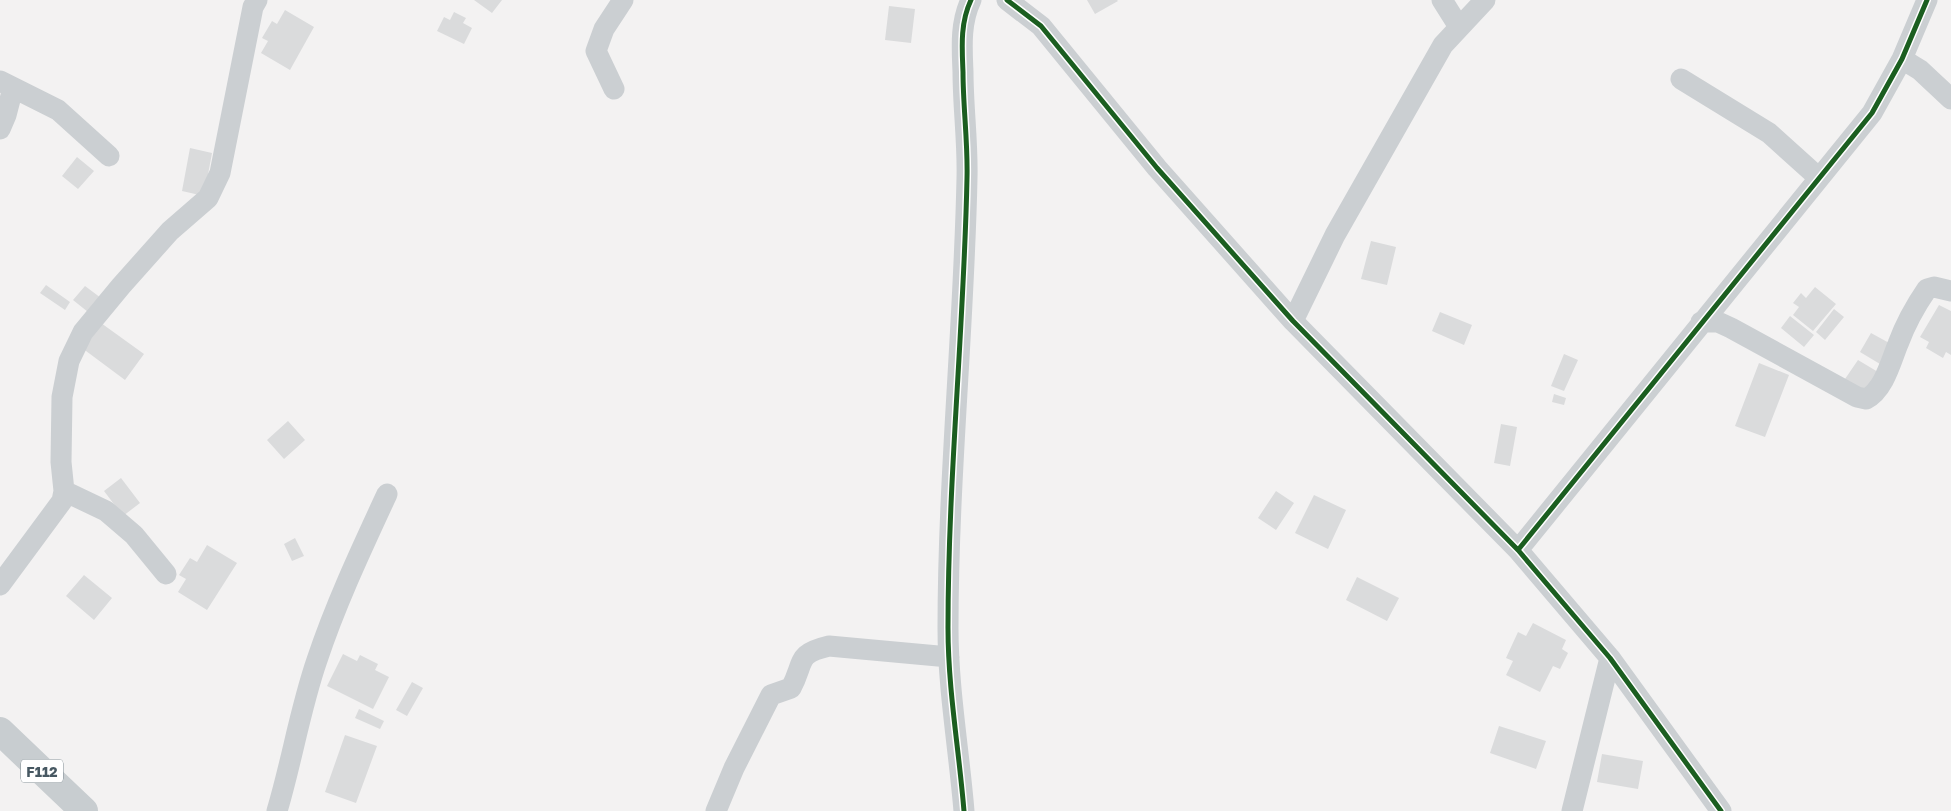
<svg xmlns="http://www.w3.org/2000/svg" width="1951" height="811" font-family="'Golos Text',sans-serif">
  <rect width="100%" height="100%" fill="#f3f2f2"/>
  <path fill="#dadbdc" d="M474,0H502L492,13Z
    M1087,0H1117L1118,1L1095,14Z
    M889,6L915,9L911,43L885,40Z
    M285,10L314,27L290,70L261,53L268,41L262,38L272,21L277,24Z
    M454,12L466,18L463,23L472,28L464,44L437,31L444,17L450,20Z
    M190,148L212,153L204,196L182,191Z
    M77,157L94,171L78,189L62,176Z
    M1371,241L1396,247L1387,285L1361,279Z
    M46,285L70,302L65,310L40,293Z
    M85,286L105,301L93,316L73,300Z
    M1815,287L1836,304L1813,331L1793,315L1799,307L1793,303L1801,293L1806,298Z
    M1939,305L1951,311V355L1946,352L1943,358L1926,348L1929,342L1920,337Z
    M1834,309L1844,317L1825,340L1816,332Z
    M1440,312L1472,325L1464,345L1432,331Z
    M1790,316L1814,335L1804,347L1781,328Z
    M101,323L144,354L125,380L82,348Z
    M1871,333L1891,344L1880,364L1860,352Z
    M1564,354L1578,360L1564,391L1551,386Z
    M1858,360L1878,372L1865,392L1845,379Z
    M1759,363L1789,375L1765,437L1735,426Z
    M1554,394L1566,398L1564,405L1552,402Z
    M288,421L305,440L284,459L267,440Z
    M1501,424L1517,427L1510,466L1494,463Z
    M121,478L140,503L123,516L104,491Z
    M1276,491L1294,503L1276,530L1258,518Z
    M1314,495L1346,510L1328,549L1295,533Z
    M295,538L304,556L292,561L284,544Z
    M207,545L237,563L207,610L178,592L186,579L179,575L190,558L197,562Z
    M84,575L112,598L94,620L66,596Z
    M1357,577L1399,598L1387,621L1346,600Z
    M1533,623L1566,640L1562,649L1568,653L1560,669L1553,666L1540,692L1506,675L1513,661L1506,658L1518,632L1526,636Z
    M343,654L357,661L360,655L378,664L375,670L389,677L373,709L327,686Z
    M412,682L423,688L407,716L396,710Z
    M359,709L384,721L380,729L355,718Z
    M1499,726L1546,741L1536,769L1490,753Z
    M345,735L377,746L356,803L325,792Z
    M1602,754L1643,761L1638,789L1597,782Z"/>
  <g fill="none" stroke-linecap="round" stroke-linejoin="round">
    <path stroke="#cbcfd2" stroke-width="21" d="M1007,0L1041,26L1157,168L1293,321L1518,550L1610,658L1721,811
      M1442,0L1459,27
      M1902,59L1920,70L1951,99
      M1681,79L1769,133L1819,178
      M0,81L58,110L109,156
      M614,89L596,51L604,29L623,0
      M0,129L6,115L13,88
      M1293,321L1335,235L1443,45L1485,0
      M1701,322H1718L1731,328L1857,397L1866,399C1884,390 1891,361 1898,344C1905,325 1916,305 1927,289L1934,287L1951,291
      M64,491L106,511L134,535L166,574
      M1518,550L1872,113L1902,59L1927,0
      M0,585L62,501L64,491L61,462L62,397L69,361L83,332L121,286L170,231L208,198L220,173L253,7L257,0
      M277,811C292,761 300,709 317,660C336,603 362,548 387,494
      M716,811L734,768L771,695L791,688C805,662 795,654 829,646L949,657
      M964,811C959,750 948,689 948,628C948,478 964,328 967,178C968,143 963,107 963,72C962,48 960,23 971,0
      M1572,811L1610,658"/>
    <path stroke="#c8cdd0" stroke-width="28" d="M0,731L84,811"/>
    <defs>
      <path id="cycleway" d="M1007,0L1041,26L1157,168L1293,321L1518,550L1610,658L1721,811
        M1518,550L1872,113L1902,59L1927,0
        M964,811C959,750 948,689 948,628C948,478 964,328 967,178C968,143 963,107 963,72C962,48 960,23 971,0"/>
    </defs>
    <use href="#cycleway" stroke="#fff" stroke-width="8"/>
    <use href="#cycleway" stroke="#1b5e20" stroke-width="5"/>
  </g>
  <g text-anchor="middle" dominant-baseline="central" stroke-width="4.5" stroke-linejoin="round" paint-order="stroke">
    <rect fill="#fff" stroke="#7e8a91" stroke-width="1" x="21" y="759.5" width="42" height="23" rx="4"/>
    <g font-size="14" font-weight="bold" fill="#475862">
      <text x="42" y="771">F112</text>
    </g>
  </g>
</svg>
